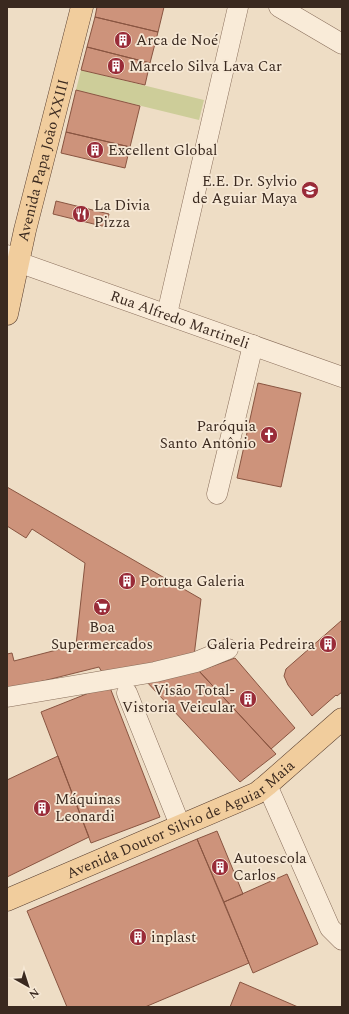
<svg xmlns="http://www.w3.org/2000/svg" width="349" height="1014" font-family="Spectral,serif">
  <rect width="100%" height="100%" fill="#eeddc5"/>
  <path fill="#cdcd99" d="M81,70L204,100L199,120L76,90Z"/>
  <path fill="#cd937b" stroke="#895541" d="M97,7H164L158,32L95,17Z
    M95,17L158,32L150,63L87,47Z
    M87,47L150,63L145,85L81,70Z
    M76,90L140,106L130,147L66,132Z
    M66,132L130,147L125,168L61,153Z
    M56,201L109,214L106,227L53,214Z
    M258,383L301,393L281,487L237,478Z
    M7,487L201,599L194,656L103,674L99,667L7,690V654L12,653L14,661L76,645L85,563L32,529L26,538L7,526Z
    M342,620V692L337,696L336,695L312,716L288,685L284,676L286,669Z
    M235,658L295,728L271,749L199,671Z
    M199,671L276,754L240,782L145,680Z
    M109,685L160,817L91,843L41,712Z
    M58,756L89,837L7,877V780Z
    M217,831L243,894L224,902L197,839Z
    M197,839L249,963L145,1007H67L27,911Z
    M287,874L318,944L253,973L224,902Z
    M240,982L298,1007H230Z"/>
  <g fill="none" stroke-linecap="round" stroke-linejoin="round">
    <defs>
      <g id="minor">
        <path d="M279,7L342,44"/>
        <path id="s1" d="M7,255L18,262L342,377"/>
        <path d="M167,314L238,7"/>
        <path d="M217,494L253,345"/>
        <path d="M127,693L180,825"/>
        <path d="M7,697L155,672L196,662L228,649"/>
        <path d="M267,785L330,928L342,940"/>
      </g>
      <g id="major">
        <path id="s2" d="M7,314L25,230L82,7"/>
        <path id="s3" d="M7,900L257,793L267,785L342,719"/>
      </g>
    </defs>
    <use href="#minor" stroke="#896e5b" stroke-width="21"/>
    <use href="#major" stroke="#573d2f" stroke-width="23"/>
    <use href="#minor" stroke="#f9ebd8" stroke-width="20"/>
    <use href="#major" stroke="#f1cd9d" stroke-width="22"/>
  </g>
  <defs>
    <symbol id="building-disc" viewBox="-11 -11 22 22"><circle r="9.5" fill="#992b38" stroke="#f6e8d5"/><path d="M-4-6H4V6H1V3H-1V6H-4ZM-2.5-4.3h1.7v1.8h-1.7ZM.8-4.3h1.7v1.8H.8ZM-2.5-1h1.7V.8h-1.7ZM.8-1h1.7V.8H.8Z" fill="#fff"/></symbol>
    <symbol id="school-disc" viewBox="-11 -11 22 22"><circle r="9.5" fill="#992b38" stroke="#f6e8d5"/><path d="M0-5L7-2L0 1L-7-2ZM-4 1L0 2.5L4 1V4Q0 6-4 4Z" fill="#fff"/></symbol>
    <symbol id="restaurant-disc" viewBox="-11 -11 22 22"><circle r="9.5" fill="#992b38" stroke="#f6e8d5"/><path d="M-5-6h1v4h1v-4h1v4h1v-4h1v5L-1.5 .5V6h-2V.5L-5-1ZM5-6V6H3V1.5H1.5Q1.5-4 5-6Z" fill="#fff"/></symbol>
    <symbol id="church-disc" viewBox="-11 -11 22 22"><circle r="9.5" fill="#992b38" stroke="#f6e8d5"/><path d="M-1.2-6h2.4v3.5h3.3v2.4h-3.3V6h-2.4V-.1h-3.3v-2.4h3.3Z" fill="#fff"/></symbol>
    <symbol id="supermarket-disc" viewBox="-11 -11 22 22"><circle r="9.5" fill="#992b38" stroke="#f6e8d5"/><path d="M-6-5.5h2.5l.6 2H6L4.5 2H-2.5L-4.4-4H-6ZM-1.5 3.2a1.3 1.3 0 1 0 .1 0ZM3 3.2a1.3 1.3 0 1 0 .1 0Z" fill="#fff"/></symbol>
  </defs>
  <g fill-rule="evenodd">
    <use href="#building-disc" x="113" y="30" width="20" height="20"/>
    <use href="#building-disc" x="106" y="56" width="20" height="20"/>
    <use href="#building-disc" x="85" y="140" width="20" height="20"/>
    <use href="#school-disc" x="300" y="180" width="20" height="20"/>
    <use href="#restaurant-disc" x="71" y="204" width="20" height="20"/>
    <use href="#church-disc" x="259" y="425" width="20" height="20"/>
    <use href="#building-disc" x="117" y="571" width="20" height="20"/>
    <use href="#supermarket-disc" x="92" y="597" width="20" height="20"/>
    <use href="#building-disc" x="318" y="634" width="20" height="20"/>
    <use href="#building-disc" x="238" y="689" width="20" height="20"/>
    <use href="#building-disc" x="32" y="798" width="20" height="20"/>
    <use href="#building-disc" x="210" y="857" width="20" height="20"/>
    <use href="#building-disc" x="128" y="927" width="20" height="20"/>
  </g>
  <g text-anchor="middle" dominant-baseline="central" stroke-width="3.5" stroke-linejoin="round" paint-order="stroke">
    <g font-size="15" fill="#3a291f" stroke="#f6e8d5" text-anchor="start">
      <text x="136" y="40">Arca de Noé</text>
      <text x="129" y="66">Marcelo Silva Lava Car</text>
      <text x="108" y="150">Excellent Global</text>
      <text x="297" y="181" text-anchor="end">E.E. Dr. Sylvio<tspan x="297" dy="17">de Aguiar Maya</tspan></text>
      <text x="94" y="205">La Divia<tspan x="94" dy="17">Pizza</tspan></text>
      <text x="256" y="426" text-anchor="end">Paróquia<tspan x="256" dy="17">Santo Antônio</tspan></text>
      <text x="140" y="581">Portuga Galeria</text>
      <text x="102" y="627" text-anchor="middle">Boa<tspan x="102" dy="17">Supermercados</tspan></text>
      <text x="315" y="644" text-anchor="end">Galeria Pedreira</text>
      <text x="235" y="690" text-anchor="end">Visão Total-<tspan x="235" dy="17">Vistoria Veicular</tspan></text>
      <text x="55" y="799">Máquinas<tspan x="55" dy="17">Leonardi</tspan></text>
      <text x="233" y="858">Autoescola<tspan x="233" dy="17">Carlos</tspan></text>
      <text x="151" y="937">inplast</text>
    </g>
    <g font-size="15" fill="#3a291f" stroke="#f6e8d5">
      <text stroke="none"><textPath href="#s2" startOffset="158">Avenida Papa João XXIII</textPath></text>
      <text stroke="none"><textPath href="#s1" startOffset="185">Rua Alfredo Martineli</textPath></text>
      <text stroke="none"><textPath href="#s3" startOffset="192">Avenida Doutor Silvio de Aguiar Maia</textPath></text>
    </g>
  </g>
  <rect width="349" height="1014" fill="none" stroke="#3a291f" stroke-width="16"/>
  <g transform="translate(28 986) rotate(141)" stroke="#f6e8d5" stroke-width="3" paint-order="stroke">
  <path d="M0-3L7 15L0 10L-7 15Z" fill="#3a291f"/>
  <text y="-6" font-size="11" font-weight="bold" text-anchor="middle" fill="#3a291f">N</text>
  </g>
</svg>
